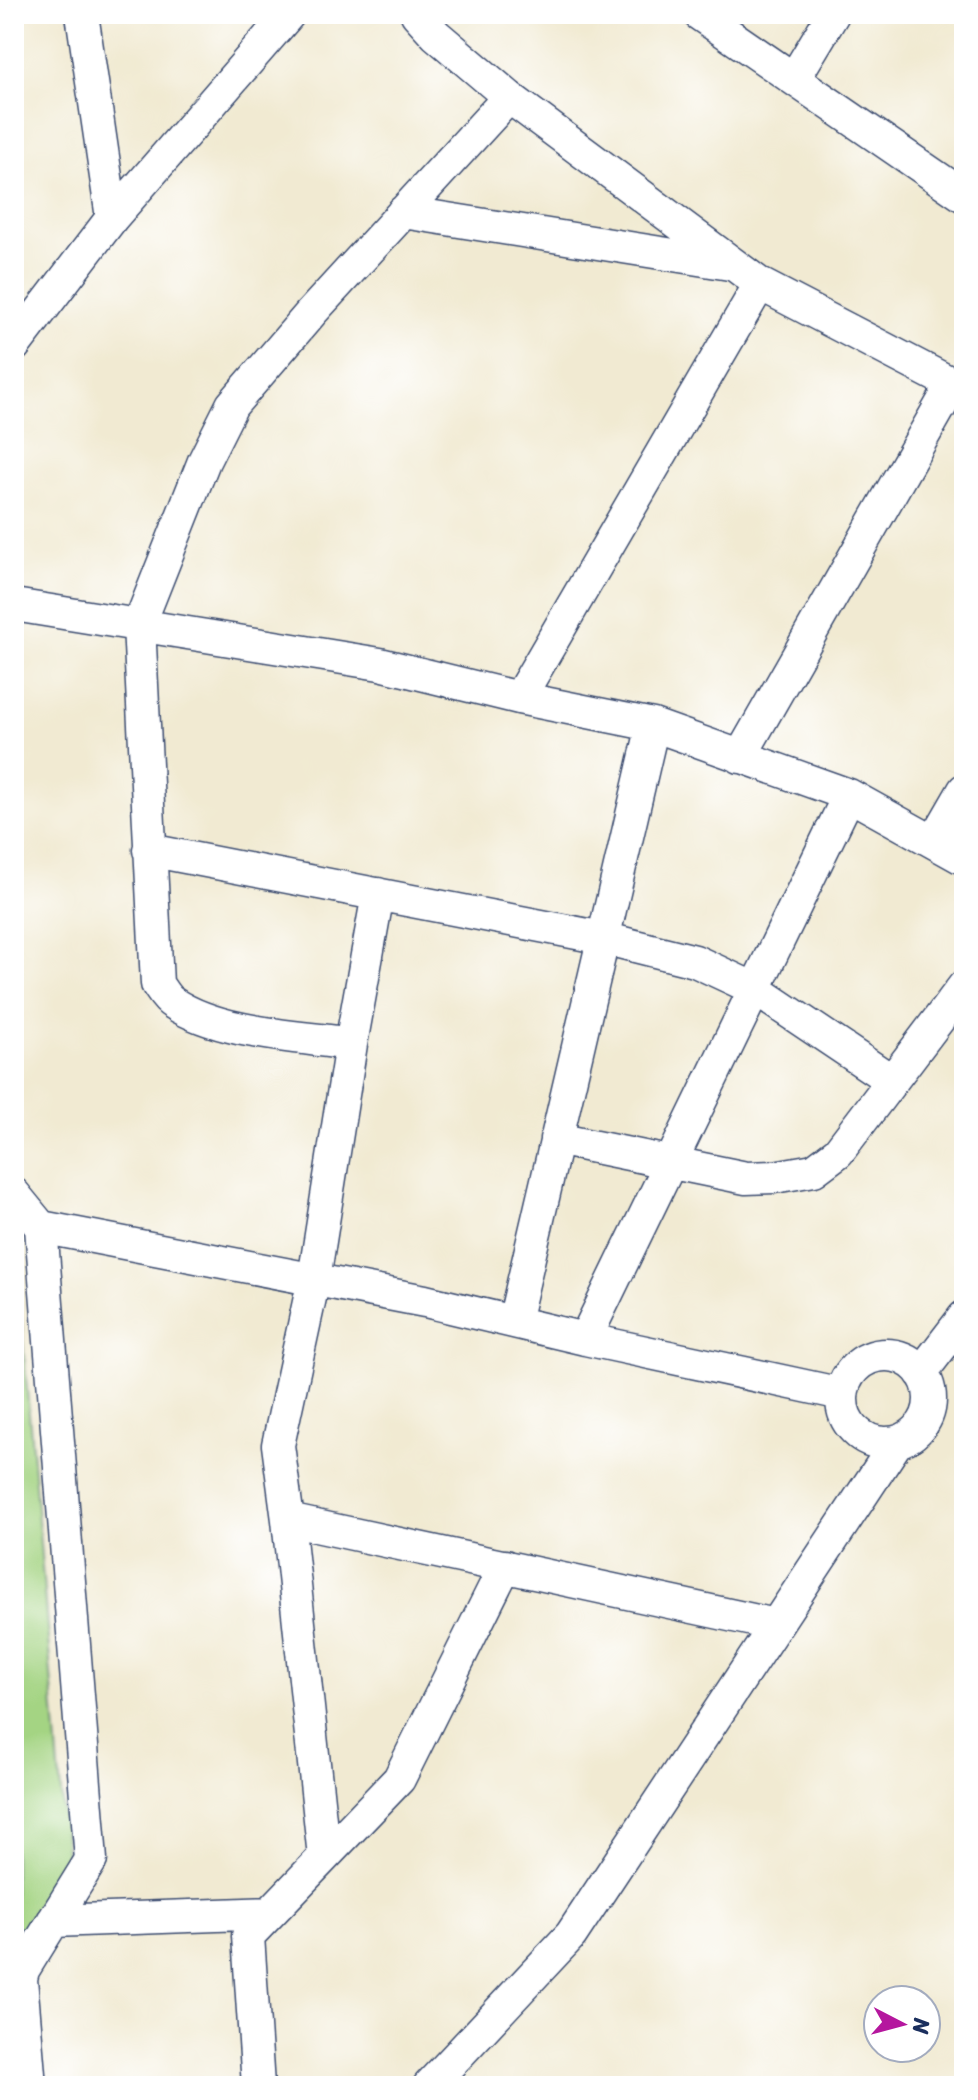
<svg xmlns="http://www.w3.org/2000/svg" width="978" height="2100" font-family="Sriracha,sans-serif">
  <rect width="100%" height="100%" fill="#fff"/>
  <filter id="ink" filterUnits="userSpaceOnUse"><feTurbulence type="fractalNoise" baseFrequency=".0125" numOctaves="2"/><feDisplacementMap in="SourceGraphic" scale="16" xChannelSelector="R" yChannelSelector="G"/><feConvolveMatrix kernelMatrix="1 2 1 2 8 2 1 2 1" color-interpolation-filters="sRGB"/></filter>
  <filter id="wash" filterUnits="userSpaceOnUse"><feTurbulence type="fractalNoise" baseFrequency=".006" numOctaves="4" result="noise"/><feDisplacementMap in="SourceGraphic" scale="32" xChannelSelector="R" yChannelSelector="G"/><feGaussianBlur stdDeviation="1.8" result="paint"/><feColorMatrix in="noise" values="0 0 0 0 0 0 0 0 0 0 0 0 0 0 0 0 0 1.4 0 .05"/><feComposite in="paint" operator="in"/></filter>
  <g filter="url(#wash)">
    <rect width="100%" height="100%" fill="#f1ead2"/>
    <path fill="#a4d483" stroke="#608270" stroke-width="2" d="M14,1235L67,1864L14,1942Z"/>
  </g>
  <g filter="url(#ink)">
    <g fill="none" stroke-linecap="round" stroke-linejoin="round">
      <defs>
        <path id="minor" d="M82,14L112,218
          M417,14L436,35L509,97L760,284L964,390
          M699,14L964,196
          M795,77L833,14
          M403,212L730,264
          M14,346L112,218L289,14
          M14,605L380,664L519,698L653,725L849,795L964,859
          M519,698L760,284
          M740,757L953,384
          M934,842L964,790
          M149,850L603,938L695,961L755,989L892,1081
          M351,1044C296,1036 220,1034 173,1003C166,999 162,991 157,984L139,625L204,461L232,405L311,313L509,97
          M556,1139L746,1178L774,1177L814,1170L838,1152L964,986
          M14,1194L41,1227L425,1301L585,1339L842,1394
          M514,1322L653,725
          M585,1339L849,795
          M842 1399a44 44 0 1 1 88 0a44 44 0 1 1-88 0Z
          M921,1373L964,1317
          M288,1520L776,1625
          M324,1857L288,1520L278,1445L314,1279L351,1044L378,894
          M53,1921L270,1913
          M30,2086L21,1979L23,1970L91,1860L41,1227
          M258,2086L248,1936L399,1779L505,1566
          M429,2086L571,1935L897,1442"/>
      </defs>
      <use href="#minor" stroke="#3b4b6f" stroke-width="35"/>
      <use href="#minor" stroke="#fff" stroke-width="32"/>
    </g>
  </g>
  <rect width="978" height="2100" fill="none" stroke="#fff" stroke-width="48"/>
  <g transform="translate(902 2024) rotate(96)"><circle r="38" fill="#ffffff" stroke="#a4acbf" stroke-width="2"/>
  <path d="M0-6L14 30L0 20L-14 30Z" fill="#b5179e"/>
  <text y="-12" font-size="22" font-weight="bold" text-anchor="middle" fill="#1b2f5e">N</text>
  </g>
</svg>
